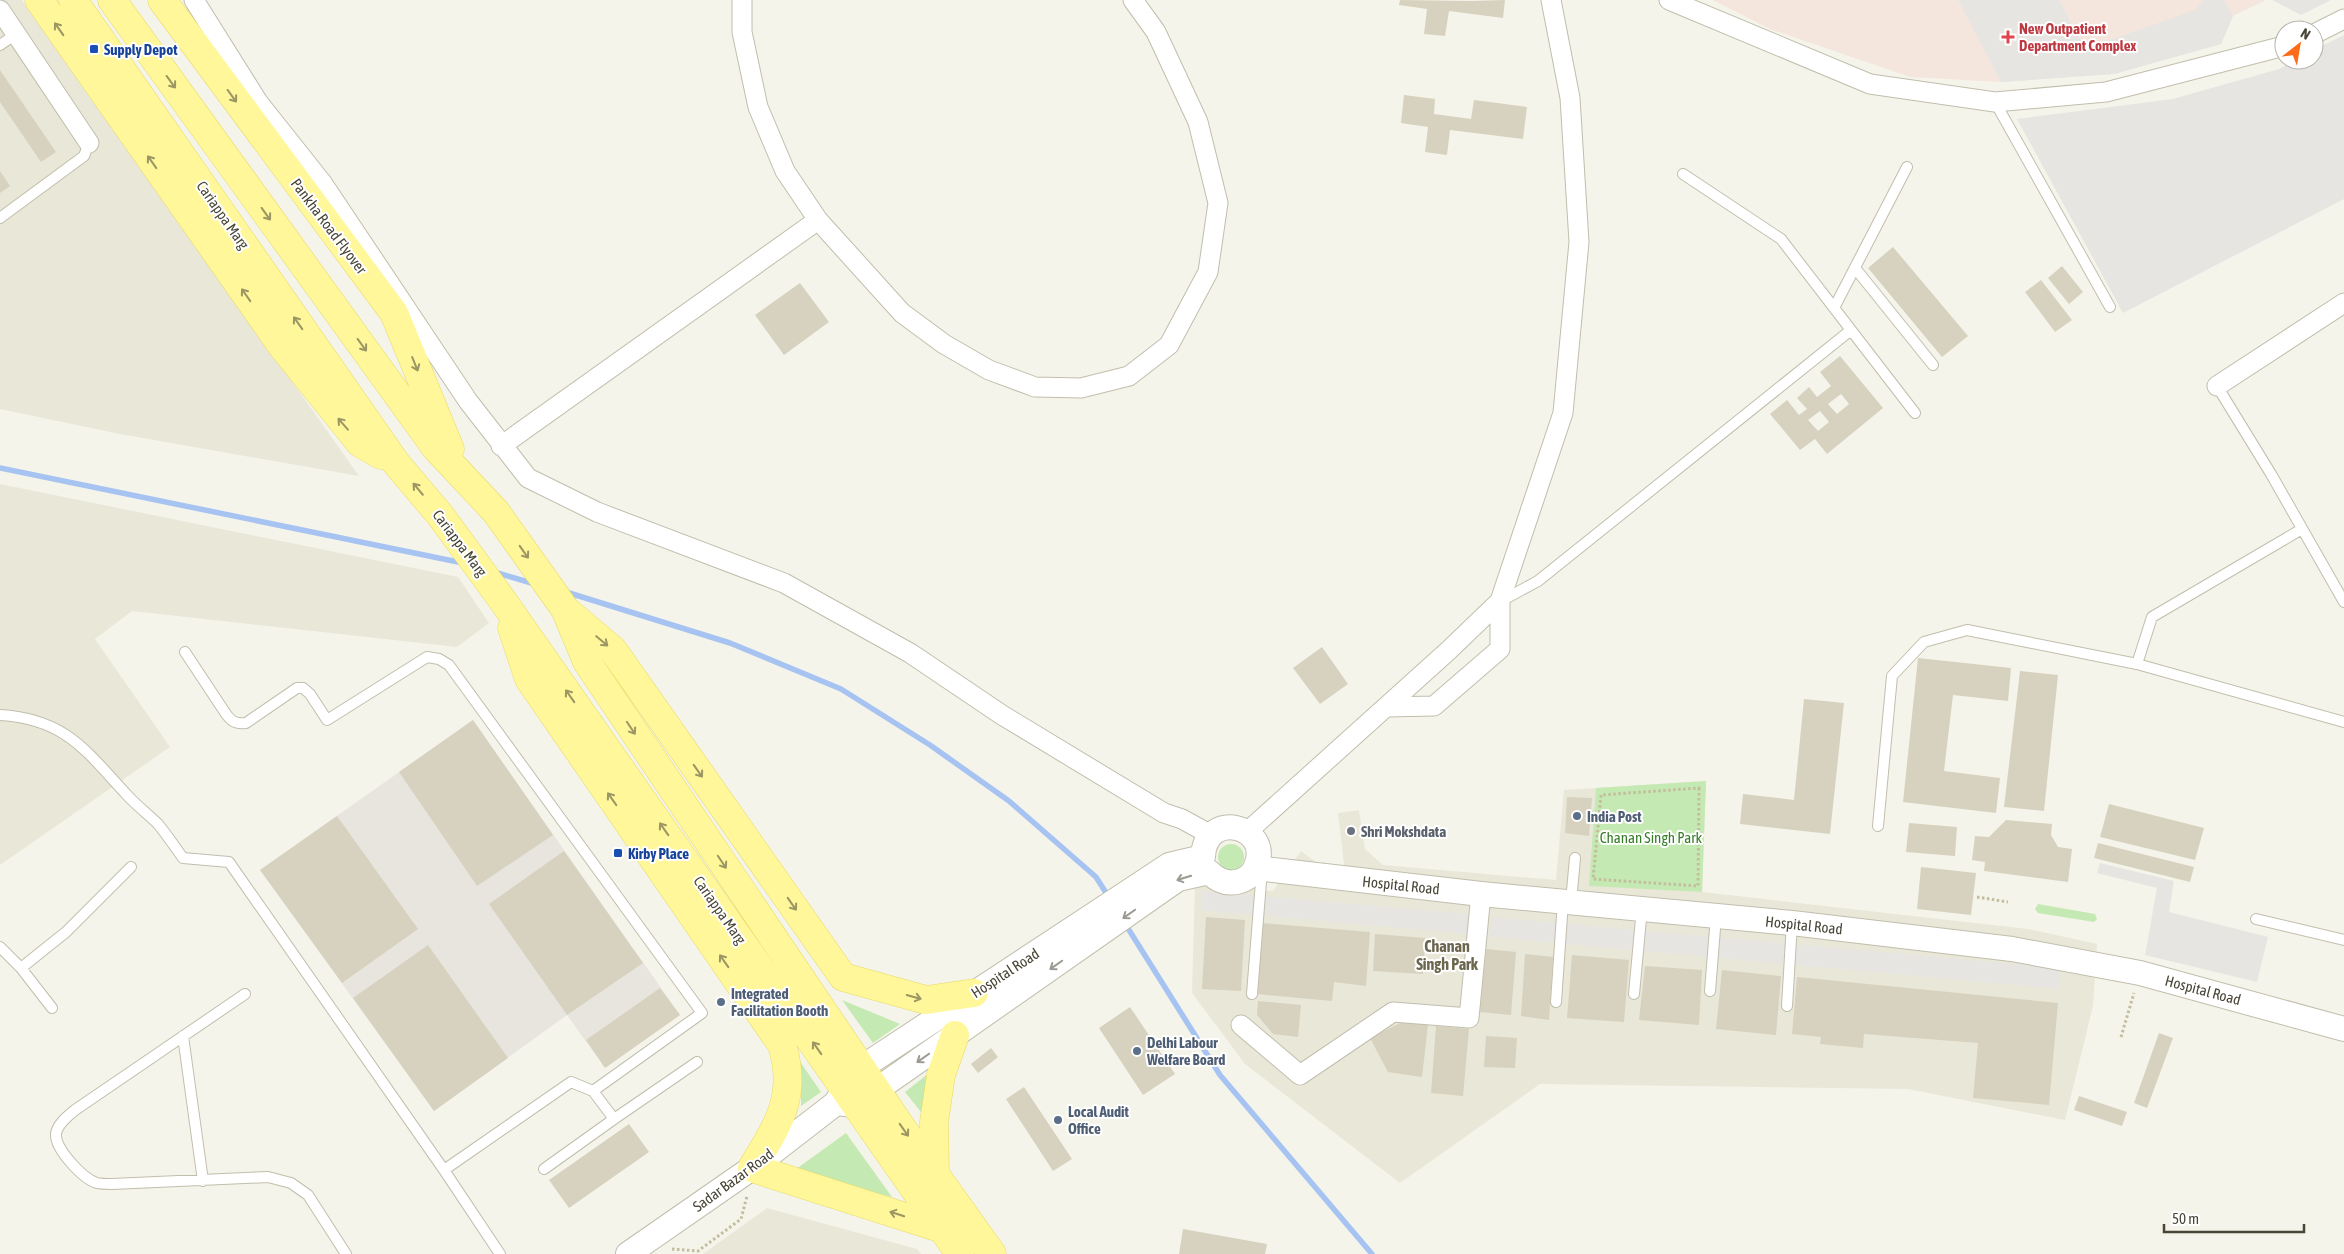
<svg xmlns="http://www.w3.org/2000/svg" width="2344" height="1254" font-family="'Asap Condensed',sans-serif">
  <rect width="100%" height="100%" fill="#f5f4ea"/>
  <path fill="#e9e7d8" d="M0,0H22L359,476L120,434L0,409Z
    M0,484L458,577L489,623L457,647L132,611L95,639L170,747L0,865Z
    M1706,781L1702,892L2028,929L2097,944L2093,1006L2065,1120L1908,1089L1540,1084L1400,1183L1245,1064L1192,993L1195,884L1273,891L1301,851L1325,869L1345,872L1338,813L1359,810L1365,849L1383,865L1556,880L1564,790Z
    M767,1208L917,1249L921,1254H703Z"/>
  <path fill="#e8e5de" d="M473,720L680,1015L605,1068L567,1015L434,1111L260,870Z"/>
  <path fill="#f5e6dd" d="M1713,0H2266L2233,16L2221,44L2114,74L2001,82L1910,77L1770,29Z"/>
  <path fill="#c5e9b2" d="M1706,781L1702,892L1589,886L1596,788Z
    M1218 857a13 13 0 1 1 26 0a13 13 0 1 1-26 0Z
    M2038,904L2095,914L2097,919L2094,922L2038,913L2035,909Z
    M842,1000L900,1024L873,1043Z
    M801,1063L821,1092L801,1106Z
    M929,1073L921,1112L905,1092Z
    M846,1133L892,1197L792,1172Z"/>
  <path fill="#e6e5e1" d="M1958,0H2059L2085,49L2195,10L2204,0H2224L2233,16L2221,44L2114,74L2001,82Z
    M2272,0H2331L2301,15Z
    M2344,35V199L2123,313L2017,119L2173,99L2279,69L2295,60H2314V50Z
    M2100,863L2174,881L2169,912L2268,937L2257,982L2145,955L2157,888L2097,873Z
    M1202,891L1469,914L1467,934L1201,910Z
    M1491,917L2060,968L2059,989L1490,937Z"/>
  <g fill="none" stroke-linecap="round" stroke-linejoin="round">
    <path stroke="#a6c3f2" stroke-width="5.5" d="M0,468L463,563
      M494,572L535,584
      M566,592L730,643L841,689L930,745L1009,801L1096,877L1110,899
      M1124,922L1220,1075L1372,1254"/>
  </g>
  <path fill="#d7d2bf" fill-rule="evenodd" d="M1400,0L1470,1L1505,0L1503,18L1449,11L1445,36L1424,34L1427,9L1399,5Z
    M0,70L56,152L41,162L0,102Z
    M1404,95L1435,99L1434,114L1471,119L1474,100L1527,107L1523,139L1450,130L1447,155L1425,152L1428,127L1401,123Z
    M0,171L10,186L0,193Z
    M1893,247L1968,336L1942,357L1868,268Z
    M2062,266L2083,292L2069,304L2048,278Z
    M2041,280L2072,320L2055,332L2025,292Z
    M800,283L829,322L784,355L755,315Z
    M1840,356L1883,408L1827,454L1815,439L1800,450L1770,414L1787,400L1799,415L1807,409L1797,398L1809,387L1817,397L1831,386L1820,372ZM1841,394L1849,404L1837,414L1828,404ZM1820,411L1829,422L1818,431L1808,420Z
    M1322,647L1348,684L1320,704L1293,668Z
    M1918,658L2011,668L2008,701L1953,695L1944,771L2000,778L1996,813L1903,802Z
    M2020,671L2058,675L2044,811L2004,807Z
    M1804,699L1844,703L1830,834L1740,824L1743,794L1794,800Z
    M473,720L553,835L477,886L399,772Z
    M1567,797L1592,798L1589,836L1565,833Z
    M2109,804L2204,828L2195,860L2100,837Z
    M337,816L418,929L342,983L260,870Z
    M2006,820L2052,824L2051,835L2058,847L2072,849L2068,882L1984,871L1985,862L1972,860L1975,836L1989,837Z
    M1909,823L1957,827L1955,856L1906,852Z
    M2098,843L2194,867L2190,882L2094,858Z
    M564,851L643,963L567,1015L489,904Z
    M1921,867L1976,873L1971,915L1917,909Z
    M1206,917L1245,920L1241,991L1202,989Z
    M1262,923L1370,932L1366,986L1334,982L1332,1001L1257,994Z
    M1375,934L1425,938L1423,974L1373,971Z
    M428,945L508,1058L434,1111L353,998Z
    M1486,949L1516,952L1511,1015L1480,1012Z
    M1525,954L1553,957L1549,1020L1521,1016Z
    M1572,955L1629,960L1624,1022L1567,1018Z
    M1645,966L1702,970L1699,1025L1639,1020Z
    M1722,970L1781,976L1776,1035L1716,1029Z
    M1797,977L2058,1003L2049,1105L1973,1098L1978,1043L1864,1034L1863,1048L1820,1044L1821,1037L1792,1034Z
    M660,988L680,1015L605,1068L586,1040Z
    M1258,1001L1301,1005L1298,1037L1273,1034L1257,1015Z
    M1130,1007L1175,1074L1143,1095L1099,1028Z
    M1402,1022L1428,1025L1422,1077L1388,1072L1370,1038Z
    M1436,1026L1469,1029L1463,1096L1431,1093Z
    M2159,1033L2173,1038L2147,1108L2134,1103Z
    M1486,1036L1517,1038L1515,1068L1484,1067Z
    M991,1048L998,1057L978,1073L971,1064Z
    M1024,1087L1072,1159L1053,1171L1006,1099Z
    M2079,1096L2127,1112L2122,1126L2074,1110Z
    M629,1124L649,1152L569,1208L549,1180Z
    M1183,1229L1267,1244L1265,1254H1179Z"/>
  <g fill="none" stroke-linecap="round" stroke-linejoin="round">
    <defs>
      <path id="service" d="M0,45L16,34
        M1995,102L2110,307
        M0,218L84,156L89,143
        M1855,268L1933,365
        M1834,308L1907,167
        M1851,330L1915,413
        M2217,386L2271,474L2344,602
        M1501,601L1538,581L1851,330L1781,239L1683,174
        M185,652L226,714C232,722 236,724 246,723L297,688H303L310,694L327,720L427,657L439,659L449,665L702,1013L593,1091L571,1082L444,1170
        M2137,664L2152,617L2302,529
        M0,715C66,719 86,751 127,795C137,806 148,814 158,824C167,835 175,847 183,858L229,862L444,1170L500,1254
        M1878,826L1892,676L1924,642L1967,630L2137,664L2344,722
        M1571,902L1575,858
        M2256,919L2344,940
        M0,947L21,968L52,1008
        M21,968L66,932L131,867
        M1710,991L1716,916
        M245,994L75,1110C68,1116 57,1124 56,1134C55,1149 83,1179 97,1183C101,1184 107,1184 112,1184L268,1177L291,1183L308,1195L346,1254
        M1252,994L1262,869
        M1634,994L1642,908
        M1556,1002L1563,901
        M1787,1006L1792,923
        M183,1036L203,1181
        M614,1119L697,1062
        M544,1169L614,1119L593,1091"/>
      <path id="minor" d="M194,0L258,102L323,184L468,401L528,478L597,512L784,583L910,653L1002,715L1164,813L1182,819L1211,835
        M742,0V32L758,107L785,171L818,220L902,313L944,344L989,370L1035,387L1081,388L1129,376L1169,345L1208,272L1218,203L1198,122L1156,32L1133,0
        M1669,0L1870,84L1995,102L2106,92L2284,46
        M0,10L89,143
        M2314,34L2344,19
        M2217,386L2344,303
        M501,446L818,220
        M1387,707L1434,706L1500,649V601
        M1247,832L1448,651L1500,601L1563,413L1579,242L1570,98L1551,0
        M1241,1025L1300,1075L1393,1012L1469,1018L1481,894"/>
      <path id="tertiary" d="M1256,868L1481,894L1792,923L2012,949L2140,973L2344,1029
        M628,1254L752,1168L836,1103L844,1089L861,1068L1169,865L1203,857C1205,808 1273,826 1256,866C1254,873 1247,879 1240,881C1228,885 1218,881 1209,872L1178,879L855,1105L836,1103"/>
      <path id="primary" d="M39,0L282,346L360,443L381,455
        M73,0L396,463L440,515L503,601L960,1254
        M112,0L436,448L496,512L565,609L587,662L902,1128L992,1254
        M162,0L394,313L450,449
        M568,612L613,650L843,977L926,1000L974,993
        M512,628L529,679L782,1045C798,1097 778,1124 752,1168L943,1229
        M935,1173L934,1122L941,1075L955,1035"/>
    </defs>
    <use href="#service" stroke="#c1beac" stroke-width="12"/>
    <use href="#minor" stroke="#c1beac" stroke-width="21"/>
    <use href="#tertiary" stroke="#c1beac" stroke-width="26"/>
    <use href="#primary" stroke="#e6da67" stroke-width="29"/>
    <path stroke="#c3bd9d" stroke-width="3" stroke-dasharray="2.5 2.5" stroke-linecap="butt" d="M1699,788L1698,886L1593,879L1601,795Z
      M1977,897L2008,902
      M2121,1037L2134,993
      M672,1249L698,1251L741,1219L747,1196"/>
    <use href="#service" stroke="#fff" stroke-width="10"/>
    <use href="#minor" stroke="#fff" stroke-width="19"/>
    <use href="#tertiary" stroke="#fff" stroke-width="24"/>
    <use href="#primary" stroke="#fff799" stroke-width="28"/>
  </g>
  <defs><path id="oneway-shaft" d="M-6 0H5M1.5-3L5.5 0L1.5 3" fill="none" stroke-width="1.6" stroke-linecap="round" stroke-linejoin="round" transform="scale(1.25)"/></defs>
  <g stroke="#9b9663">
    <use href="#oneway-shaft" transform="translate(59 29) rotate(-125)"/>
    <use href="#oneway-shaft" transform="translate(171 82) rotate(54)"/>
    <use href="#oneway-shaft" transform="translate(232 96) rotate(54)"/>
    <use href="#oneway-shaft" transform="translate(152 162) rotate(-125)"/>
    <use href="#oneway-shaft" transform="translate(266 214) rotate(54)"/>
    <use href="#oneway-shaft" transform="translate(246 295) rotate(-125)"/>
    <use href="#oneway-shaft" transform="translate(298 323) rotate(-125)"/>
    <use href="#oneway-shaft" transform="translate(362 345) rotate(54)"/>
    <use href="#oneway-shaft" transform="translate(415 364) rotate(68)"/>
    <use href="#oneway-shaft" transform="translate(343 424) rotate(-131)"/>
    <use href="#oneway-shaft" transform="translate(418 489) rotate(-130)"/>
    <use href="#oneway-shaft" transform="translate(524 552) rotate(55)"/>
    <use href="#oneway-shaft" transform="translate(602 641) rotate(40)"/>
    <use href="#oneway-shaft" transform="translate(570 696) rotate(-125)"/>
    <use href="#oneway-shaft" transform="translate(631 728) rotate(56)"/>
    <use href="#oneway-shaft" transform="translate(698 771) rotate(55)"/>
    <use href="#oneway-shaft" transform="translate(612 799) rotate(-125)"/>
    <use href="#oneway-shaft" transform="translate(664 829) rotate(-125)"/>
    <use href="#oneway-shaft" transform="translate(722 862) rotate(56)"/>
    <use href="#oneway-shaft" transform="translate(792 904) rotate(55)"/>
    <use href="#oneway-shaft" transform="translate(724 961) rotate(-125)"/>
    <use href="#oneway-shaft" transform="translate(914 997) rotate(16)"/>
    <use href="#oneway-shaft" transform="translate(817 1048) rotate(-125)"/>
    <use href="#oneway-shaft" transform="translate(904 1130) rotate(55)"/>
    <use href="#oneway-shaft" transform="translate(897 1214) rotate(-162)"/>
  </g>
  <g stroke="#9b9991">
    <use href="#oneway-shaft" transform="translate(1184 878) rotate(163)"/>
    <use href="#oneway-shaft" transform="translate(1129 914) rotate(145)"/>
    <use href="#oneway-shaft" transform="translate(1056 965) rotate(145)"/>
    <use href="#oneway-shaft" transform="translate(923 1058) rotate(145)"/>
  </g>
  <path fill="#e0444e" stroke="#fff" stroke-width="2" d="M2005.5 29.5h5v5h5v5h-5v5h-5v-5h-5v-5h5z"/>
  <g fill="#1a4fb4" stroke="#fff" stroke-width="2">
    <rect x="89" y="44" width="10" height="10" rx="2.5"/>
    <rect x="613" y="848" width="10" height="10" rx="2.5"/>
  </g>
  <g fill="#5c6f8a" stroke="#fff" stroke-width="2">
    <circle cx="1577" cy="816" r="5"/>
    <circle cx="721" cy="1002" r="5"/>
    <circle cx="1137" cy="1051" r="5"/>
    <circle cx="1058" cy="1120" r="5"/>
  </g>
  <circle fill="#6b7280" stroke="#fff" stroke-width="2" cx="1351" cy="831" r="5"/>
  <g text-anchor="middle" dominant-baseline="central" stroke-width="4" stroke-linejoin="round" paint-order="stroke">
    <g font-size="15" font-weight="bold" fill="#be3a42" stroke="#fff" text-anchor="start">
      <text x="2019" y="28">New Outpatient<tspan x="2019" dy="17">Department Complex</tspan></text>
    </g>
    <g font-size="15" font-weight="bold" fill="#164399" stroke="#fff" text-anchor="start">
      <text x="104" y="49">Supply Depot</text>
      <text x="628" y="853">Kirby Place</text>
    </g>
    <g font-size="15" fill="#494637" stroke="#fff">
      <text transform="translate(223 215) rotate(55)">Cariappa Marg</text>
      <text transform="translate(329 226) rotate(53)">Pankha Road Flyover</text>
      <text transform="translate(460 543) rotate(53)">Cariappa Marg</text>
      <text transform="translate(1401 885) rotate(6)">Hospital Road</text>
      <text transform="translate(720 910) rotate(55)">Cariappa Marg</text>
      <text transform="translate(1804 925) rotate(6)">Hospital Road</text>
      <text transform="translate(1005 973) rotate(-33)">Hospital Road</text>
      <text transform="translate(2203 990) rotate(15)">Hospital Road</text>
      <text transform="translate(733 1180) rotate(-36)">Sadar Bazar Road</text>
    </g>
    <g font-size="15" font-weight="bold" fill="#4e5e75" stroke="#fff" text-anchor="start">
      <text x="1587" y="816">India Post</text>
      <text x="731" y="993">Integrated<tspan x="731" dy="17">Facilitation Booth</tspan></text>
      <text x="1147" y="1042">Delhi Labour<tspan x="1147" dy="17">Welfare Board</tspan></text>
      <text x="1068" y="1111">Local Audit<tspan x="1068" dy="17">Office</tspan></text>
    </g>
    <g font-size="15" font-weight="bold" fill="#5b616d" stroke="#fff" text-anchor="start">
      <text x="1361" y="831">Shri Mokshdata</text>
    </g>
    <g font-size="15" fill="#377d29" stroke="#fff">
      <text x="1651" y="837">Chanan Singh Park</text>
    </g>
    <g font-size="16" font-weight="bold" fill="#6c664e" stroke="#fff">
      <text x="1447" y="946">Chanan<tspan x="1447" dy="18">Singh Park</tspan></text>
    </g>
  </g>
  <g transform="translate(2299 45) rotate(31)"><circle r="24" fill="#ffffff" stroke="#b6b5af"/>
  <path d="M0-4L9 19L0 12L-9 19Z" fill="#fd6b19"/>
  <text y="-8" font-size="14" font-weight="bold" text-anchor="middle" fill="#494637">N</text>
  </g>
  <path d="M2164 1224v8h140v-8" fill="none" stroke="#494637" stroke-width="2.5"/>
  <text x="2172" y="1224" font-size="15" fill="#494637" stroke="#ffffff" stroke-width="4" paint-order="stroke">50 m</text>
</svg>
